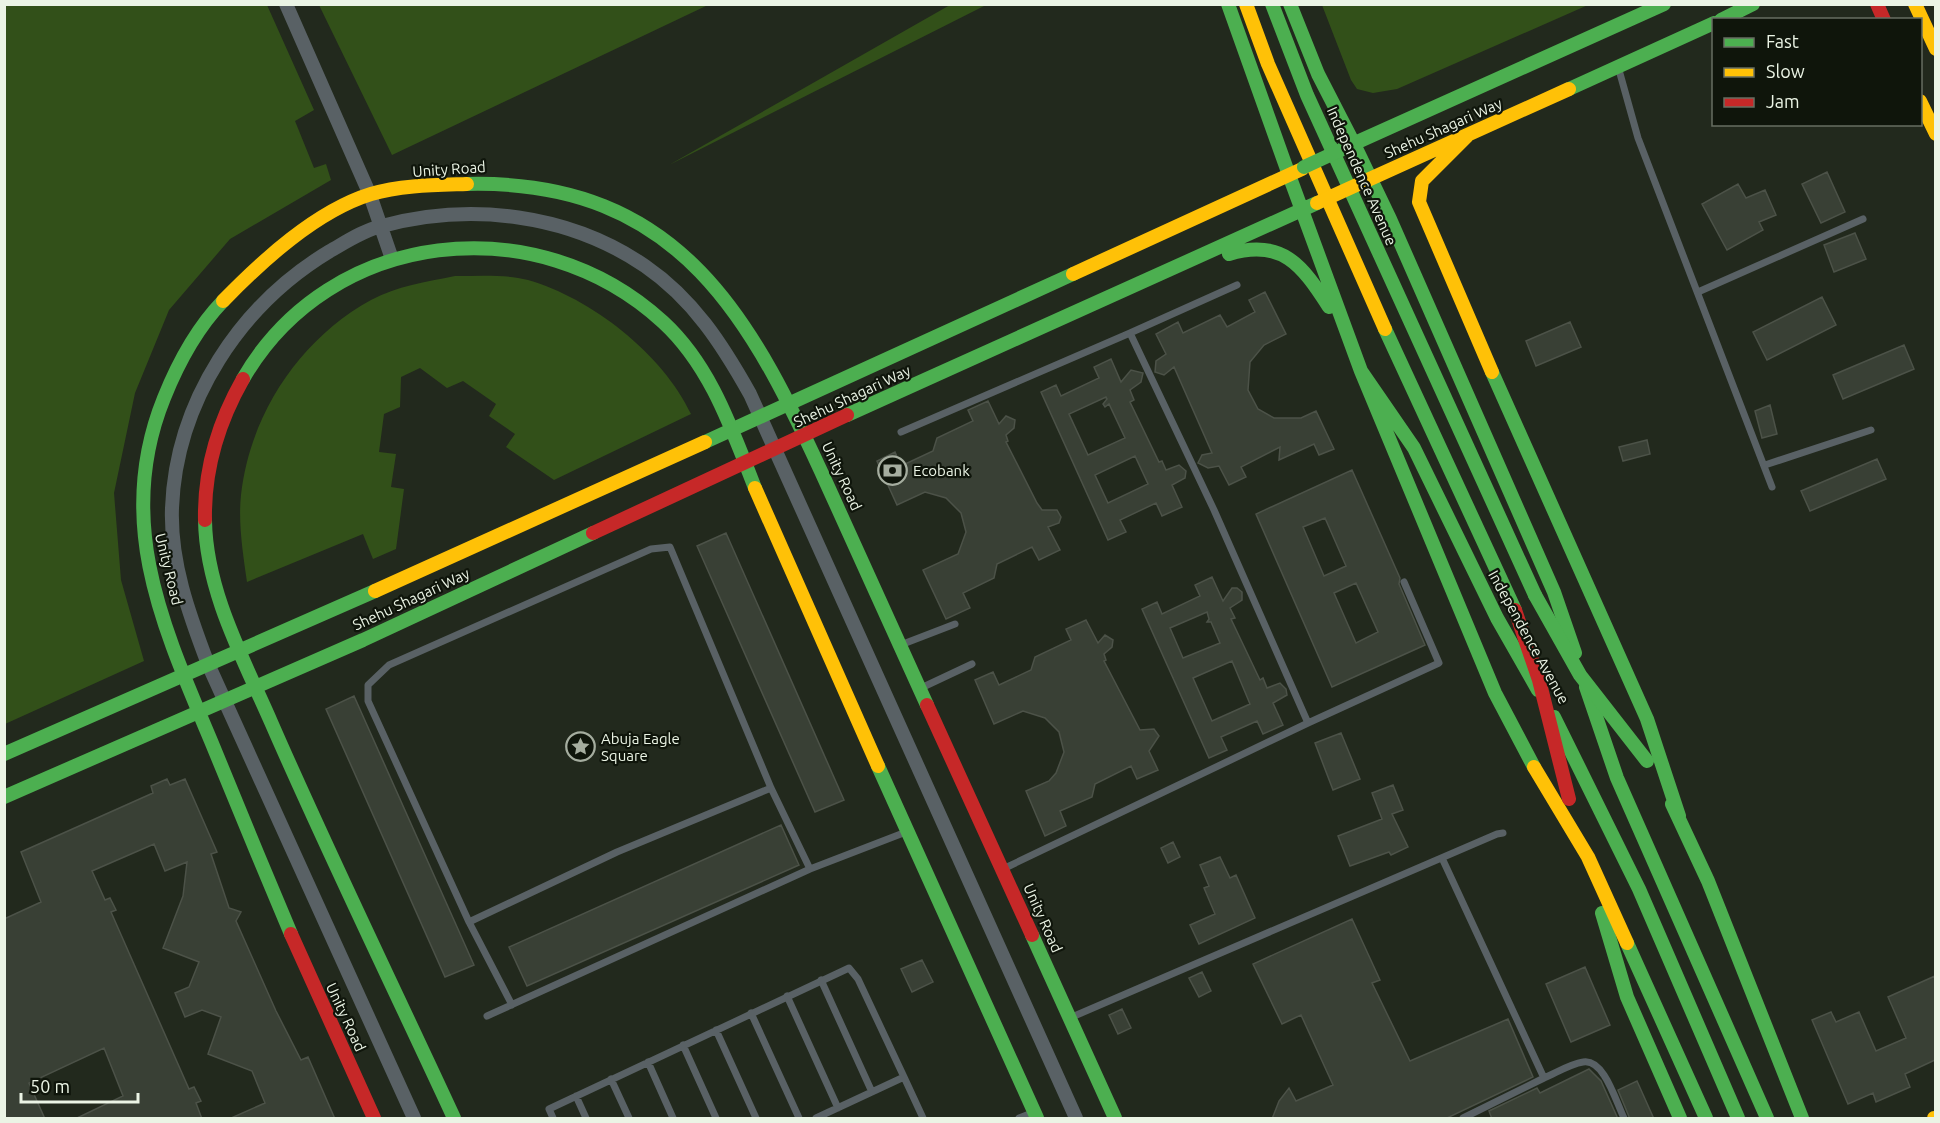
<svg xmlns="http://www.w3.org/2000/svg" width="1940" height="1123" font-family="Ubuntu,sans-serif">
  <rect width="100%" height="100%" fill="#22291d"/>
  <path fill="#325019" d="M4,5H267L314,110L295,121L314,168L326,164L331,180L230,239L169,310L135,393L114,493L121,580L144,661L5,724Z
    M319,5H708L392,155Z
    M950,5H986L669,165Z
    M1322,5V4L1588,5L1397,89L1373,93L1357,89L1351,80Z
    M455,276C479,276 504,274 528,280C591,298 663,354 691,414L554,480L506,447L515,434L489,416L496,404L463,381L447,388L420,368L401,377L400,407L384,414L379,452L396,454L391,487L404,489L396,549L373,559L363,534L247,582C243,554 238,523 241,495C250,414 300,339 371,300C397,286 426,282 455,276Z"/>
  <path fill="#394035" stroke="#4c5248" stroke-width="1.5" fill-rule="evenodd" d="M1827,172L1845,212L1821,223L1802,184Z
    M1738,184L1746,198L1765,190L1776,215L1759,222L1763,230L1727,250L1702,204Z
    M1855,233L1866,259L1834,272L1824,245Z
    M1265,292L1286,334L1264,345L1250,362L1248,390L1258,409L1274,418H1301L1316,411L1334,449L1319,455L1314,444L1279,460L1280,447L1241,467L1246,477L1229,485L1219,466L1208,468L1198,463L1202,455L1212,453L1174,367L1164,375L1155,372L1156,361L1166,354L1156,334L1178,322L1183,333L1220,315L1227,327L1255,312L1249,300Z
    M1822,297L1836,325L1767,360L1753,332Z
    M1570,322L1581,347L1536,366L1526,341Z
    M1904,345L1914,369L1843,399L1833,375Z
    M1111,359L1121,382L1131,370L1143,373L1141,382L1130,390L1134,400L1130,402L1159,462L1162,461L1166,470L1179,465L1186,471L1185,478L1172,485L1182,507L1162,516L1156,503L1120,520L1126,532L1108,540L1041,392L1056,385L1061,396L1099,378L1094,367ZM1106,397L1107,399L1103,404L1105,407L1109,404L1125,438L1088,455L1069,414ZM1135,456L1148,484L1108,503L1095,475Z
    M988,401L999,424L1006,416L1015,420L1014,428L1006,435L1008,441L1006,442L1037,503L1042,510H1057L1061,517L1059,523L1048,527L1060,550L1039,560L1032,547L997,564L994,578L963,593L970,608L946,619L923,570L958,554L966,532L961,513L946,498L925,492L897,505L877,461L895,452L901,466L933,451L937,438L973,421L968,410Z
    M1770,405L1777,434L1762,438L1755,411Z
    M1647,440L1650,454L1623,461L1619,447Z
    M1877,459L1886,479L1810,511L1801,491Z
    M1352,470L1400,578L1399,584L1425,645L1332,687L1256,514ZM1325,518L1346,566L1324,576L1303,527ZM1356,583L1378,632L1356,643L1334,593Z
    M726,533L844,800L815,812L697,546Z
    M1212,577L1223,601L1232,588H1237L1242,592V600L1230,608L1235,618L1231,619L1260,680L1263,678L1267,688L1280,683L1286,689L1287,695L1273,703L1283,725L1263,734L1257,721L1221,737L1227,750L1209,758L1142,609L1157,602L1162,614L1200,596L1195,585ZM1207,612L1209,619L1207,622H1211L1220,643L1183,658L1170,628ZM1232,661L1250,704L1212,721L1193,678Z
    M1086,620L1098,643L1105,635L1113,640L1112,647L1104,654L1106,660L1104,661L1140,730L1154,729L1159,736L1149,751L1158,770L1137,779L1131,766L1095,784L1092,797L1060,811L1066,826L1045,836L1026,791L1049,781L1056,773L1064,752L1059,732L1045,718L1023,711L994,724L975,680L993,672L999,685L1031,670L1035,657L1071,640L1066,629Z
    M354,696L474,965L445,977L326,709Z
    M1341,733L1360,779L1333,790L1315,743Z
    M167,779L170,785L185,779L217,852L211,854L229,908L241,912L236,921L276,1011L301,1060L308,1057L335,1119H229L265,1103L252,1071L208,1054L221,1017L202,1010L185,1017L175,993L189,987L199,962L163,948L183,896L187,862L165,871L154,844L92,871L105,900L110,898L116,910L111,912L189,1089L194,1087L201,1101L196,1103L202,1119H75L123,1096L104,1048L29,1083L45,1119H4V919L41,902L21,852L153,793L151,786Z
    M1393,785L1403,810L1392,814L1408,847L1391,855L1389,852L1350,866L1338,836L1382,819L1372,793Z
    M781,825L799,865L527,986L509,947Z
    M1173,842L1180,857L1168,863L1161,848Z
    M1220,857L1230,878L1236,875L1255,918L1199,944L1190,925L1215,914L1204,888L1209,886L1200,865Z
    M1352,919L1380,980L1372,983L1410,1061L1508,1019L1533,1077L1445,1119H1272L1279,1101L1289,1088L1296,1101L1333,1085L1301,1015L1282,1024L1253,964Z
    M922,960L933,982L912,992L901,969Z
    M1585,967L1610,1025L1571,1042L1546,984Z
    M1202,972L1211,991L1199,997L1189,978Z
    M1935,976V1060L1905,1074L1910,1087L1876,1102L1873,1093L1848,1104L1812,1020L1831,1012L1836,1022L1859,1012L1876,1051L1906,1038L1888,997Z
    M1122,1009L1131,1028L1118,1034L1109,1015Z
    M1589,1069L1601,1081L1618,1119H1492L1489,1111L1537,1088L1540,1093Z
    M1637,1081L1654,1119H1630L1618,1090Z"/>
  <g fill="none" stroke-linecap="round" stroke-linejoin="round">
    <path stroke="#596165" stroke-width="7" d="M1619,70L1638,138L1772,487
      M1237,285L1130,333L1214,510L1308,723L1439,663L1404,582
      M1698,292L1863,219
      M901,432L1130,333
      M1765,465L1871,430
      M903,644L955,624
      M921,688L972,664
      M1442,858L1544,1078L1463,1118
      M1005,868L1308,723
      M469,922L368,701V685L389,665L651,549L670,547L771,788L810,869
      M821,980L872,1092
      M787,996L838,1108
      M512,1005L469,922L617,852L771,788
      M751,1013L799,1118
      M487,1016L810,869L906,832
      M1072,1017L1497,834L1503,833
      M716,1030L756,1118
      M683,1045L716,1118
      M648,1062L673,1118
      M1544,1078C1556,1073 1570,1064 1583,1062C1604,1058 1616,1102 1624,1118
      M611,1079L629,1118
      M576,1096L586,1118
      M553,1118L549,1109L849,968L858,979L904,1077
      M816,1118L904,1077L923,1118
      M1019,1118L1032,1113"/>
    <path stroke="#596165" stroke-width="14" d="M286,4L370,195L392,259
      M414,1118L208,664C189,614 170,562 172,508C176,402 240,305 330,251C346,242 364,230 382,226C471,202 569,214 645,266C693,299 722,344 750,394L1076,1118"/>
    <path stroke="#4caf50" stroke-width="14" d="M1228,4L1289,175
      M1272,4L1307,95L1535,595
      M1290,4L1318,74L1354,144
      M1721,20L1753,4
      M1569,89L1714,23
      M1354,144L1390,219L1554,592L1575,653
      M1344,148L1664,4
      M1289,175L1361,371L1414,448L1497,618L1538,690
      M467,184C682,179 753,321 830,491C862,562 895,634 927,705
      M1229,254C1282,238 1302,265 1329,307
      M223,301C197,328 178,363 164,398C114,521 163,627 211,741C237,805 264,870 291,934
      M1385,329L1515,610
      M1361,371L1495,693L1534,767
      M1492,372L1647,719L1679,816
      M243,379C330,228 537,206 663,322C711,366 732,430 755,488
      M847,415L1317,203
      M705,442L1073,274
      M205,520C206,591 243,658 271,722C329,855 393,986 454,1118
      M1586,687L1617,778L1767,1118
      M1554,717L1639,889L1738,1118
      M4,754L375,591
      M878,766L1037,1118
      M4,797L363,640L593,533
      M1672,804L1708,881L1802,1118
      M1602,913L1627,997L1680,1118
      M1032,935L1115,1118
      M1627,943L1706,1118"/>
    <path stroke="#ffc107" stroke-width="14" d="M1246,4L1268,64L1385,329
      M1915,4L1936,49
      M1920,101L1936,134
      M1467,136L1422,181L1419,202L1492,372
      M1361,183L1569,89
      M1073,274L1302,169
      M223,301C262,261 316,211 371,194C401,185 437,185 467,184
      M755,488L878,766
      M375,591L705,442
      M1534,767L1588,857L1627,943
      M1934,1118H1936"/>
    <path stroke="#c62828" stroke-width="14" d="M1877,4L1884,20
      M205,520C204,469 218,423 243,379
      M593,533L847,415
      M927,705L1032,935
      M291,934L374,1118"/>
    <path stroke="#4caf50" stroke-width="14" d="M1304,167L1343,149
      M1535,595L1580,675L1647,761"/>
    <path stroke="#ffc107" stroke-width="14" d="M1317,203L1361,183"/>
    <path stroke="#c62828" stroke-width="14" d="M1515,610L1539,680L1569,799"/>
  </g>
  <defs>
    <symbol id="bank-ring" viewBox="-11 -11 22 22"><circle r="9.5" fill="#0f150b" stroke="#a5ad9f" stroke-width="1.5"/><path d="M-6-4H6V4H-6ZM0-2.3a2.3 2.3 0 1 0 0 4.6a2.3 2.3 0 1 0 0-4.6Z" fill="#a5ad9f"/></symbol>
    <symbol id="sight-ring" viewBox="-11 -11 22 22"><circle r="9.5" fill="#0f150b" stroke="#a5ad9f" stroke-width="1.5"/><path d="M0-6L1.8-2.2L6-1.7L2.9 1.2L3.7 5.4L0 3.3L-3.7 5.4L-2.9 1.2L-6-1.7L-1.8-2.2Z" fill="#a5ad9f"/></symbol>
  </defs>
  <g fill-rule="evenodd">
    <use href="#bank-ring" x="876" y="454" width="33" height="33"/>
    <use href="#sight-ring" x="564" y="730" width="33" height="33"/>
  </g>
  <g text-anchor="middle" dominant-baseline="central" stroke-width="4.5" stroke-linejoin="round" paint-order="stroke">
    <g font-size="15" fill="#ebf4e5" stroke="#0f150b">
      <text transform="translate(1443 128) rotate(-24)">Shehu Shagari Way</text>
      <text transform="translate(449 169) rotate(-4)">Unity Road</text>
      <text transform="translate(1362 176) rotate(66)">Independence Avenue</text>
      <text transform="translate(852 396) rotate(-25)">Shehu Shagari Way</text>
      <text transform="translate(842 476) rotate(65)">Unity Road</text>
      <text transform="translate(169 569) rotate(76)">Unity Road</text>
      <text transform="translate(411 599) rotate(-25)">Shehu Shagari Way</text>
      <text transform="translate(1529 637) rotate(61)">Independence Avenue</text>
      <text transform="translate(1043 918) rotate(66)">Unity Road</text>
      <text transform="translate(346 1017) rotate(65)">Unity Road</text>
    </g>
    <g font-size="15" fill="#ebf4e5" stroke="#0f150b" text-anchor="start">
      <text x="913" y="470">Ecobank</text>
      <text x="601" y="738">Abuja Eagle<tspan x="601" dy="17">Square</tspan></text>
    </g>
  </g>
  <rect width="1940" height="1123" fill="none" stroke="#ebf4e5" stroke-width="12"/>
  <rect x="1712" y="18" width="210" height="108" fill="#0f150b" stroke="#676e62" stroke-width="1.5"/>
  <rect x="1724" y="38" width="30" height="9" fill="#4caf50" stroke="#676e62" stroke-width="1.5"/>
  <text x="1766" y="48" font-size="18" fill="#ebf4e5">Fast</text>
  <rect x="1724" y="68" width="30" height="9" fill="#ffc107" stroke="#676e62" stroke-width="1.5"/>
  <text x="1766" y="78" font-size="18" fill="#ebf4e5">Slow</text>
  <rect x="1724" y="98" width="30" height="9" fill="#c62828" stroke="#676e62" stroke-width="1.5"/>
  <text x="1766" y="108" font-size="18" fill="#ebf4e5">Jam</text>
  <path d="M21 1093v9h117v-9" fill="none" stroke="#ebf4e5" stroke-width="3"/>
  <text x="30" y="1093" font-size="18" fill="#ebf4e5" stroke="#0f150b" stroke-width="4.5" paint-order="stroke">50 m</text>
</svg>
